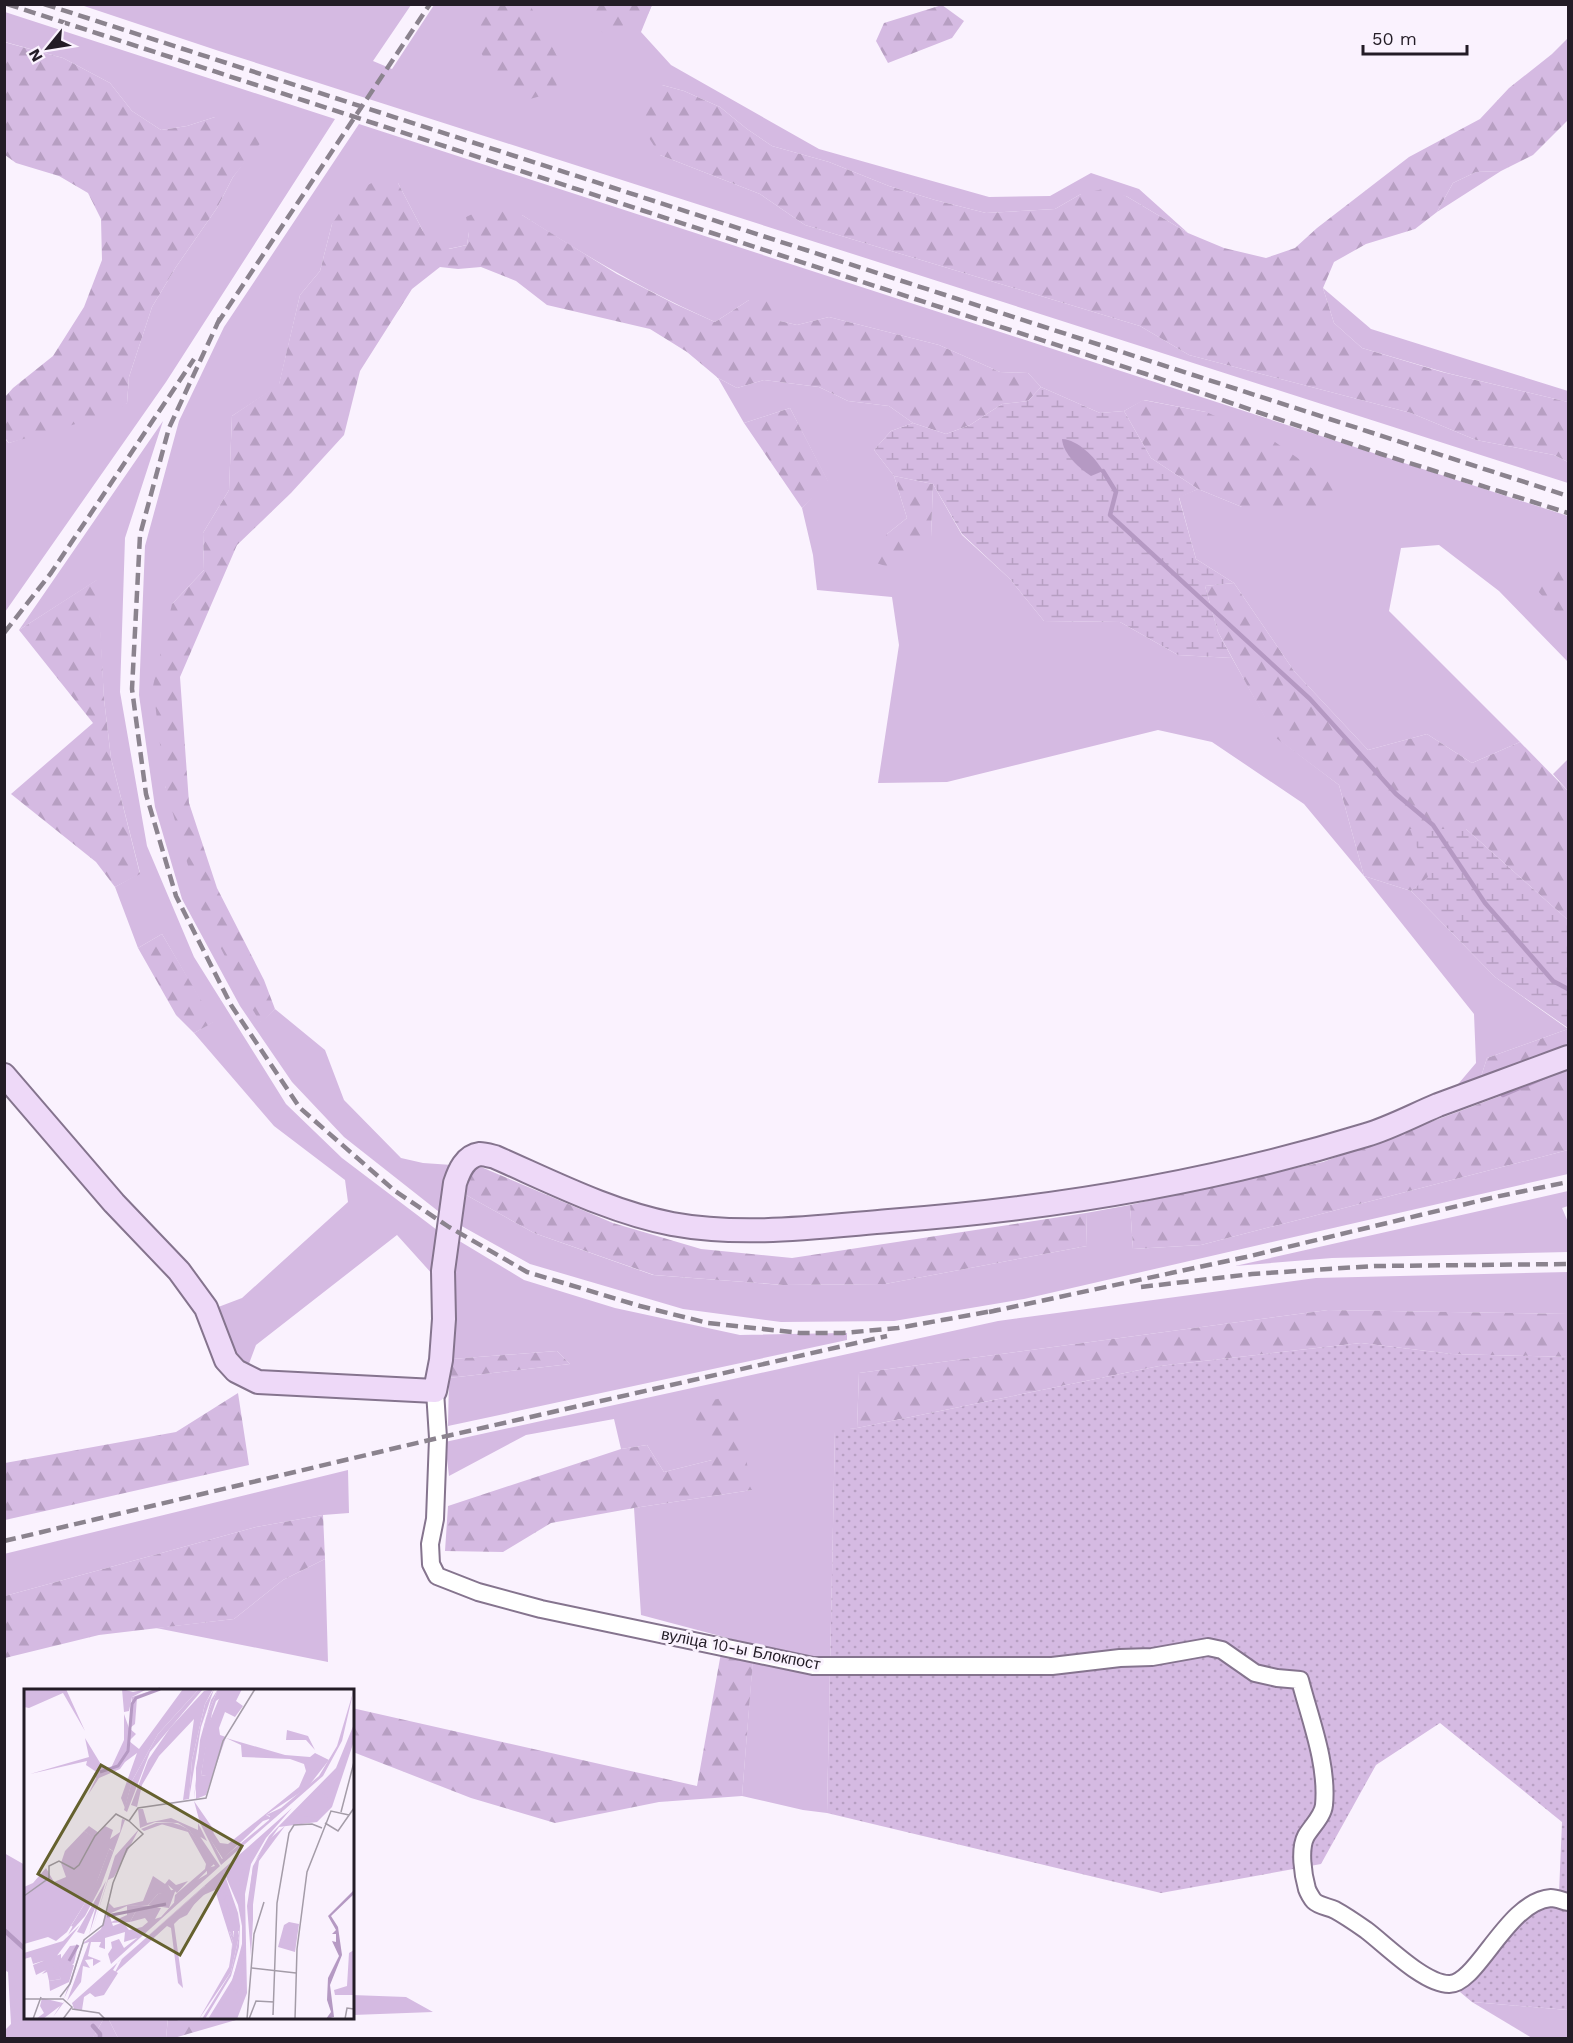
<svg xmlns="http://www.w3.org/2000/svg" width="1573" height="2043" font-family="'Work Sans',sans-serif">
  <defs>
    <pattern id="forest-firs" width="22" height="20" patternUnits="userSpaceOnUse" patternTransform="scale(1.5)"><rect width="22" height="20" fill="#d5bae2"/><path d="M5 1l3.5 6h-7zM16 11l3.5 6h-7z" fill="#b79fc2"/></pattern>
    <pattern id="wetland-marsh" width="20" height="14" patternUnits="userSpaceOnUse" patternTransform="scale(1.5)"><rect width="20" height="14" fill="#d5bae2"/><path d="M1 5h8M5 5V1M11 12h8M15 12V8" fill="none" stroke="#b79fc2"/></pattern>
    <pattern id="garden-dots" width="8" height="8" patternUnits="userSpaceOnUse" patternTransform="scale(1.5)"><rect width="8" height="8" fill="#d5bae2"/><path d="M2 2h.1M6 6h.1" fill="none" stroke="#b79fc2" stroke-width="1.8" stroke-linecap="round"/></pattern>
  </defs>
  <rect width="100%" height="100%" fill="#faf2fe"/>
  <path fill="#d5bae2" d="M81,5H411L373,61L392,69L434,5H652L641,32L671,65L819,149L989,197L1050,196L1091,173L1139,189L1188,233L1126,196L1081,194L1055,209L986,213L935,200L889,186L829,162L772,146L747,129L720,107L684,91L662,85L660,155L760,194L805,225L1140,326L1189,355L1411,413L1476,440L1554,455L1568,462V483L219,51Z
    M5,12L335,119L166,382L5,612L4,438L9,443L127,403L129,377L152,307L176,267L217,208L233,177L245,161L215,117L187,126L161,130L132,111L110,83L63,58L5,42Z
    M359,124L1568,516V662L1499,591L1439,545L1401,548L1389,611L1520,742L1472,763L1427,734L1368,750L1294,671L1234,583L1196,559L1179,497L1198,489L1242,507L1206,412L1144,400L1124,411L1100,413L1041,387L1028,373L1000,372L939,345L829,317L797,325L780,321L749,300L715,322C647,292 584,255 522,215L469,232L467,245L448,249L423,231L398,183L332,224L320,271L300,295L279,385L232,416L229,490L203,533L204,570L172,604L165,786L261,1022L275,1009L325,1050L344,1100L401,1158L423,1163L452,1165L443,1215L344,1137L292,1082L240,1006L182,899L155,807L139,695L145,546L179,421L224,327Z
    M1501,171L1437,212L1453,183L1476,172Z
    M1323,288L1371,329L1568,391V402L1447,373L1362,348L1334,323Z
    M718,378L737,388L764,380L819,387L848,401L889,406L913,423L891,431L874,450L894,476L907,518L887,534L931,537L933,484L962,535L1010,579L1044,621L1120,622L1178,655L1232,658L1277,738L1339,785L1364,876L1411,891L1495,977L1568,1029L1487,1058L1479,1083L1448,1096L1476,1063L1474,1014L1364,876L1304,804L1212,742L1158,730L947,782L878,783L899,645L892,597L817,590L813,555L802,508L828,482L790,408L744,423Z
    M163,421L125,538L120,692L147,846L194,957L286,1104L342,1158L437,1230L434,1276L397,1235L256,1345L247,1369L225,1347L213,1309L242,1298L348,1202L345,1180L274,1126L194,1033L213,1022L162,934L138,948L115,887L140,873L111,758L104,699L97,580L19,630Z
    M1568,759V791L1553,774Z
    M1568,1150V1174L1024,1299L894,1321L781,1322L683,1309L530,1264L458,1224L459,1191L534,1233L653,1275L783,1285L885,1284L1087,1246L1086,1213L1130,1205L1133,1249L1201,1245Z
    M1568,1191V1206L1562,1208L1568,1222V1252L1332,1258L1235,1266Z
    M456,1239L524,1280L615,1308L740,1335L847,1333V1340L448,1426L449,1378L570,1364L557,1351L452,1359Z
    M1568,1272V1314L1328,1310L859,1373L857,1428L835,1431L827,1813L803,1810L742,1796L754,1645L641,1615L634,1508L752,1490L712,1460L664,1472L647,1445L621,1449L614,1419L526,1435L449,1476L445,1442L998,1321L1316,1278Z
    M348,1470L349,1513L323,1515L256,1527L5,1596L4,1554Z
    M325,1559L328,1662L156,1628L234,1619L283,1580Z
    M4,1853L25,1865L26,2018H104L93,2038H5V2030L11,2024L8,1972L4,1970Z
    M352,1995L406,1997L433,2012L353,2015Z
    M1472,2002L1568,2010V2038H1532Z
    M108,2018H168L166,2038H118Z"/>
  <path fill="url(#forest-firs)" d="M480,5H530L559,60L556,92L526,100L497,82L479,49L476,12Z
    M585,5V4L652,5L648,14L626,21L621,28L607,36L587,19Z
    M942,5L964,21L952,38L888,63L876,41L884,23Z
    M1568,38V120L1533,155L1501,171L1476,172L1453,183L1437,212L1415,229L1366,244L1334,262L1323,288L1334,323L1362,348L1442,372L1568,402V462L1554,455L1476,440L1411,413L1189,355L1140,326L805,225L760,194L660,155L640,124L645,103L662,85L684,91L720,107L747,129L772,146L829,162L889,186L935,200L986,213L1055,209L1081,194L1103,189L1126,196L1188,233L1224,248L1266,258L1295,248L1317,228L1409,157L1480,119L1509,88L1552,54Z
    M4,42L63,58L110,83L132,111L161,130L187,126L215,117L244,118L260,127L263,140L233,177L217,208L176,267L152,307L129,377L127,403L114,413L9,443L5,438V397L13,388L53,356L84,307L102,260L101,219L88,193L59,176L16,163L5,155Z
    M379,179L398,183L423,231L440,232L449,249L467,245L469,232L466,217L485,208L522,215L617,274L675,304L715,322L749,300H769L780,321L797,325L829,317L939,345L1000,372L1028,373L1041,387L1028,401L1002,404L970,425L946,434L913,423L889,406L848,401L819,387L764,380L737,388L718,378L687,352L650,329L547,305L516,281L481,267L458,269L440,267L412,289L360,371L344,435L291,493L237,545L180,677L189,803L217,888L264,980L275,1009L261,1023L249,1004L200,907L165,786L153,686L172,604L204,570L203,533L229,490L232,416L279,384L300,295L320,271L332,224L353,193Z
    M1143,400L1206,412L1275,442L1337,486L1319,511L1242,507L1198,489L1151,458L1124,411Z
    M790,408L829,483L802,508L744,423Z
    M894,476L933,484L931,537L895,569L873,562L887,534L907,518Z
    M1563,556L1568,563V625L1537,590Z
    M98,579L104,699L111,758L140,874L115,887L96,862L11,794L93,723L19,630Z
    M1234,583L1294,671L1368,750L1427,734L1472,763L1520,742L1568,791V920L1466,829L1428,878L1411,891L1364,876L1339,785L1276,738L1218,632L1205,586Z
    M162,934L214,1022L194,1033L176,1015L138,948Z
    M1568,1029V1047L1479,1083L1487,1058Z
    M1568,1068V1150L1201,1245L1133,1249L1130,1205L1323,1162L1503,1095Z
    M474,1164L613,1223L701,1249L792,1258L1086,1213L1087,1246L885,1284L783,1285L654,1275L534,1233L459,1191Z
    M1328,1310L1568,1314V1357L1452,1354L1361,1343L1159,1366L857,1428L859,1373Z
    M557,1351L570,1364L449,1378L452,1359Z
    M238,1393L249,1465L5,1520V1463L176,1432Z
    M734,1396L752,1490L634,1508L551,1523L503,1552L445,1551L448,1506L621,1449L647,1445L664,1472L712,1460L690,1404Z
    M323,1515L325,1559L283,1580L234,1619L99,1635L5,1658V1596L256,1527Z
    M721,1653L753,1660L742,1796L659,1802L555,1823L471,1798L353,1752L352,1708L697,1786Z
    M104,2018H108L118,2038H93Z
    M168,2018H236V2020L174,2038H166Z"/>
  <path fill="url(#wetland-marsh)" d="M1041,387L1100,413L1124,411L1151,458L1198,489L1179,498L1196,559L1234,583L1205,586L1218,632L1232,658L1178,655L1120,622L1044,621L1010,579L962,534L933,484L894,476L874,450L891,431L913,423L946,434L970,425L1002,404L1028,401Z
    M1410,829H1466L1568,920V1028L1495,977L1411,891L1428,877Z"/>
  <path fill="url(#garden-dots)" d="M1361,1343L1452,1354L1568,1357V2010L1472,2002L1460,1992L1506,1933L1559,1893L1562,1822L1440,1723L1376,1765L1321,1864L1161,1893L827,1813L835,1430L857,1428L1159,1366Z"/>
  <path fill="#b599c3" d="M1062,439C1078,440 1095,457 1103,471L1091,476C1080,469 1063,454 1062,439Z"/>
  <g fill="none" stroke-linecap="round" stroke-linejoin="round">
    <path stroke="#b599c3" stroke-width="4.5" d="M1103,471L1116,492L1110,515L1310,699L1396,794L1433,825L1485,903L1553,981L1568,989
      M1503,1095L1547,1076
      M4,1930L26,1950
      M93,2026L100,2034V2038"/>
    <defs>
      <path id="street" d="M435,1391L438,1438L435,1519L430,1544L431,1564L437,1576L478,1592L541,1609L813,1666H1052L1120,1658L1152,1657L1208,1647L1222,1650L1255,1673L1277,1678L1300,1680C1310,1719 1328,1764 1324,1805C1323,1816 1312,1826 1306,1836C1299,1849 1303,1875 1307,1889C1308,1892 1312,1899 1314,1901C1319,1906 1329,1907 1335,1910C1346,1916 1356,1923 1366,1930C1386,1945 1424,1984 1449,1984C1477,1985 1507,1901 1551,1898C1556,1898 1563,1901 1568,1902"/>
      <path id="secondary" d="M4,1075L114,1203L179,1271L206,1308L226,1360L236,1371L258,1382L435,1391L441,1360L444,1319L443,1271L455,1183C459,1171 465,1156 480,1154C484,1154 491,1156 495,1157C552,1182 610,1212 672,1224C743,1237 817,1227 889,1221C1051,1209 1210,1183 1366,1135C1390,1128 1414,1115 1438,1105C1481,1089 1525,1073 1568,1057"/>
    </defs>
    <use href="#street" stroke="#85748e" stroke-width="20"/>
    <use href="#secondary" stroke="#85748e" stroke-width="26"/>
    <use href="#street" stroke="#fff" stroke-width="16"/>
    <use href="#secondary" stroke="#eed9f8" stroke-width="22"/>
    <path stroke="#8b838e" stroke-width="4.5" stroke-dasharray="12 6" stroke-linecap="butt" d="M7,4L1146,374L1381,454L1568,513
      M44,4L1568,496
      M220,318L169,428L140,535L132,689L146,794L176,896L231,1005L300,1108L395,1191L449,1227L527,1272L640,1306L708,1323L800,1333H843L898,1328L998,1310
      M217,324L430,4
      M4,633L51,573L194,359
      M1141,1287L1252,1274L1374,1266L1568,1264
      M989,1312L1246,1257L1495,1197L1568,1182
      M4,1541L438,1438L887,1336"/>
  </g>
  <g text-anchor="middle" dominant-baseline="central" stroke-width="6" stroke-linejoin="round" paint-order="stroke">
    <g font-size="16" fill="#231c26" stroke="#faf2fe">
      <text transform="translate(741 1649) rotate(11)">вуліца 10-ы Блокпост</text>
    </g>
  </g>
  <g transform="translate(24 1689)">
    <rect width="330" height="330" fill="#faf2fe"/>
    <path d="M0,0H42L61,42L39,4L5,19L0,18ZM98,0L109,3L123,0L108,8L105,22L100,23ZM175,0H179L126,63L103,123L100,121L108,92L134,45ZM190,0L177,38L165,110L168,71L181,15ZM194,0L182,29L170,110L176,51L187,11ZM330,0L318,52L299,87L197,176L176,134L170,112L190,141L187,151L198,170L245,131L246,127L242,126L257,119L295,87L313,57ZM100,25L105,39L112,45L105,52L101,73L96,80L75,89L64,106L72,89L70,84H74L62,76L63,72L6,85L65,68L61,49L78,77L87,79L100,51ZM330,35V52L308,118L293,133L255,138L231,172L245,147L312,79ZM268,119L242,149L227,175L221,205L223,304L213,330H184L208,291L218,261V237L214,216L199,181L214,224L216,237L215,258L207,287L181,330H178L207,283L215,247V242H209L210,248L205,242L209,253L207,270L208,255L191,201L175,208L163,226L155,230L167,214L182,203L181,197L94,273L89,281L94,284L80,306L71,308L66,304L60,308L58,321L50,320L48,314ZM114,120H119L123,134L147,129L174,141V134L183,152L154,134L131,133L116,139ZM98,130L101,131L77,197L61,227L44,246L89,162L60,142L65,137L75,144L81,137L89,141L86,150L96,143ZM132,134H149L156,136L175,146L196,177L87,275L84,265L88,259L87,253L95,250L100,259L113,249L100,253L101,243L81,249V260L75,258L77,253H67L64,267L77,272L69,277V270L61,271L66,279L59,277L57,293L43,312L65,253L59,255L48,292L40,310L58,255L77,240L85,214L90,219L119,212L129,187L141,195L145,190L152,196L164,192L153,204L144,196L148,203L134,205L124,216L103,217L85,225L89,237L99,233L105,241L118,238L124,233L121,229L106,233L112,222L132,218L137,219L131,230L137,228L168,194L183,185V179L191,177L165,141L139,135L120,142L117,140ZM115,140L90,188L84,191L66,248L91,167ZM229,177V231L227,267L223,217ZM82,192L65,246L72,217L60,245L53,243ZM56,236L32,268L9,275L7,268L0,270V264L39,252ZM37,265V275L32,279L37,290L25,292L23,283L18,285L22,281L12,286L9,276ZM18,309L39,314L41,312L29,328L36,317L19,330H12L20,324L16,317Z" fill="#d5bae2"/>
    <path d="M159,0H175L134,45L108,92L101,119L97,109L113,64L101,73V65L96,61L105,52L115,60ZM189,0L181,15L168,71L165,110L159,111L170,30L135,67L118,96L113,118L107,116L124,71L146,39L180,2ZM194,0H208L192,12L188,24L177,86L182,87L185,97L182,106L172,110V79L182,29ZM263,41L284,47L291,61L282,51H262ZM202,49L261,66L286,68L291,64L305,71L283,99L242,126L248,129L239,132L199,170L186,150L187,140L196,154L204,155L275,98L282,82L280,75L266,70L218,68L217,56ZM137,135H148L165,141L191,174L150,214L151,206L181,180L182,175L164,143ZM261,137L235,172L227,230L224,218L229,177L243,152ZM232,154L218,194L214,197L220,177L213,172ZM85,160L89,162L75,197L50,238L47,237L71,198ZM181,197L186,200L150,235L159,299L154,294L147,239L143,237L90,285L98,270ZM200,197L203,199L199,205L200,213L202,206L207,208L213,223L207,229L203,215L202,233L192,202L194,197L197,203ZM116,216L130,217L112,222L106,233L85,234L103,226V217ZM210,240H214L215,247L207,283L175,330L205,278L209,253L205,242L210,248ZM219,251L220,277L217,299L212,305L207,297ZM33,274L50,276L45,293L26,302L25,292L37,290L29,277Z" fill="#d5bae2"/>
    <path d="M14,0H26L22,8L0,16V4L8,1L11,4ZM132,0L113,9L111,35L106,39L108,8ZM152,200L145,219L124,216L134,205ZM54,256L50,274L40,284L35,280L36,271L46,257ZM330,261V306H311L310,301L323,297L325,264Z" fill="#d5bae2"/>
    <path d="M295,102L304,107L303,120L296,129L270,126ZM265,233L275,235L271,263L254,258L260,236Z" fill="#d5bae2"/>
    <path d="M199,0H218L212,12L219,17L211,28L201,23L195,39L196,46L202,48L185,97L180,96L182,87L177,86L185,34ZM60,142L86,158L71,198L43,243L32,252L24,248L0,255V198L9,194L22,179L30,193L42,188L37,174L41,162Z" fill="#d5bae2"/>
    <path d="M330,201V205L307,227L314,238L318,266L306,296L310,328L302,330L307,323L303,311L304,289L315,267L308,252L312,253V245H308L312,241L304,227Z" fill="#b599c3"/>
    <path fill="none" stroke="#b599c3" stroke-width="3" d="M76,83L94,77L104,62L108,15L112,9L136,0M83,227L142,215M45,272L54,256"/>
    <path fill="none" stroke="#a49ca8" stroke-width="1.5" d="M317,123L330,73M301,134L314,142L330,119M0,207L25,189V177L35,172L50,180L55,176L71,147L92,125L105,132M228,279L272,284M36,308L46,295L60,251L79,236L89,194L103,160L119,145L105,132L114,119L182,109L199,52L231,0M0,310H39L48,318L39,330M48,320L75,324L81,330M249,326L253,214L265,144L270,136L288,135L298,139M9,330L17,308M223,330L230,245L240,213M225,330L232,312L250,313M271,330L273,260L283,183L307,122L325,126M321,330L323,319L330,320"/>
    <path fill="#65612e" fill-opacity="0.15" stroke="#65612e" stroke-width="3" d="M77,76L218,157L156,266L14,185Z"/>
    <rect width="330" height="330" fill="none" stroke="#231c26" stroke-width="3"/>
  </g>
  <rect width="1573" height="2043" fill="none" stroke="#231c26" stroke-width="12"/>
  <g transform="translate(48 48) rotate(240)" stroke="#faf2fe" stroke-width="4.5" paint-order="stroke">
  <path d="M0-4.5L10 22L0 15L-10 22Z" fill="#231c26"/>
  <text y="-9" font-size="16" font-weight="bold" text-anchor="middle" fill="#231c26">N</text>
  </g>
  <path d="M1363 45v9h104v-9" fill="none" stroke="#231c26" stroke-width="3"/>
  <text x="1372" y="45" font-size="18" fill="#231c26" stroke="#faf2fe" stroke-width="4.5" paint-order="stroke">50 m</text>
</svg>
